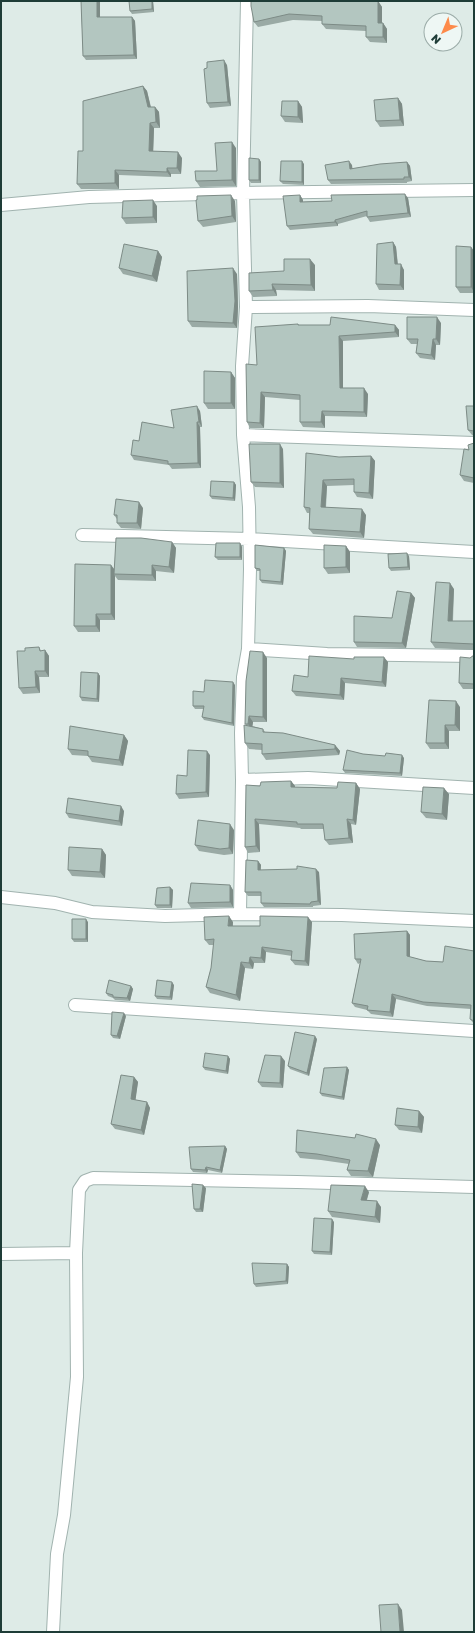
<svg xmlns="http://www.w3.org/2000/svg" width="475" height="1633" font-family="'Golos Text',sans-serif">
  <rect width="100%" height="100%" fill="#deebe7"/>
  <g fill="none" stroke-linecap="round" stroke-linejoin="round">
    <defs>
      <path id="minor" d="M1,205L89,197L243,193L474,190
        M246,307L368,306L474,310
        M243,435L474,443
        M82,535L250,539L474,552
        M248,649L327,654L474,656
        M242,780L308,778L474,788
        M1,897L55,903L92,912L165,916L240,914L342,915L474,921
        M240,914L242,780L241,733L243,677L248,649L250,569L249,507L243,435L242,366L246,307L243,193L247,1
        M75,1005L474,1031
        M1,1254L76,1253L79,1190L85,1181L93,1178L297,1182L474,1187
        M53,1632L57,1554L64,1515L77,1377L76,1253"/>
    </defs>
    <use href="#minor" stroke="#a1b3af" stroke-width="14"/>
    <use href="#minor" stroke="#fff" stroke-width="12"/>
  </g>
  <path fill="#9aaaa5" d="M81,1H100V17H132L135,21L137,59L86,60L83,56Z
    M153,1L154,12L132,14L130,11Z
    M251,1H378L382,7V23H383L387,29V43L370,42L366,37V31L326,29L322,24V21L293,20L258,27L254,22Z
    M227,65L231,106L210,108L207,103Z
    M143,86L147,91L151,107H155L159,112L160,128H154L153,151L182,158L181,174H171V177L119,175V189H81L77,184L83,151Z
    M398,98L402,104L404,126L380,127L376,121Z
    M298,101L302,107L303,123L285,122L281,116Z
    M236,148V186L200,187L196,181L217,171Z
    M259,159L261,162V183H251L249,180Z
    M407,162L410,166L412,181L407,182V183L331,184L328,180L352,165V169Z
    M304,164V185L283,184L280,181Z
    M300,195L303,200V202L408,198L411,217L370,222L367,217V216L338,224V226L290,230L287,226Z
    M235,201L236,222L203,227L198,221Z
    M157,206V223L126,224L122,218Z
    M393,242L396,247L398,264L404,270V290H379L376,284Z
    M471,247L474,251V293H460L456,287Z
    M158,251L162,257L157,282L123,274L119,268Z
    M315,265V291L276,290L277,296L253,297L249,291L284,271Z
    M237,274L238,307L237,328L192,327L188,321Z
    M441,323L440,345H436L435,360L420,358L416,353L417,344H411L407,339Z
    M298,324L299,325H395L399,330V337L343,341V388L368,394L367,417L325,416V428L303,427L300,422V400L265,397L264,428H250L247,422L257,365Z
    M231,372L235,378V409H208L204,403Z
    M474,406V436L472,435L468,430Z
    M200,411L202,427H200L201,468L172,469L169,465L134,460L131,455L139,441L174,428Z
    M474,443V483L464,481L460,475L469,450Z
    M283,449L284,488L255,487L251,482Z
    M371,456L375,461L373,499L357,497L354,492V485L327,486L326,508L366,515L364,538L313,534L309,529V513H307L304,507L339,457Z
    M234,482L236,485L235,501L212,499L210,496Z
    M143,508L141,529L121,528L117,523V519L114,515Z
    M172,542L176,548L174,573L156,571V581L118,580L115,576V620H100V632H78L74,626L114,569Z
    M240,543L242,547V560H218L215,557Z
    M346,546L350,552V573L328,574L324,568Z
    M284,548L286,551L283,585L262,583L260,580V571H257L255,568Z
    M409,556L410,570L391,571L389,568Z
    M454,589L453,621H474V650L435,648L431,642Z
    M411,593L415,598L406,648L357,647L354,642L392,618Z
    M39,647L41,651L45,650L49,656V677H39L40,693L23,694L19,688L25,651Z
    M474,655V689H463L459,683L470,658Z
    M267,658V722H253L252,726L263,729L265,732L335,745L340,751L339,755L266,760L262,754V750L249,749L245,743L246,725L245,724Z
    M388,662L386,687L345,683L344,700L296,696L292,691L308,677Z
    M98,673L100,676L99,702L82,701L80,697Z
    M235,685L234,726L204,720L202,717L204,709H195L193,706L204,692Z
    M460,707V731H449V749H430L426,743Z
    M124,735L128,741L123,766L92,762L88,756L72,755L68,749Z
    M363,754L404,758L402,776L345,773L343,770Z
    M210,755L209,797L179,799L176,794L187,776Z
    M291,781L295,786V787L337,788L356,783L360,789L356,825L351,824L353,843L329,845L325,840L324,829H301L300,828L259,824L260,852L248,853L245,847L260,786Z
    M449,794L447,820L426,818L421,812Z
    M124,811L122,826L69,818L66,813Z
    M234,830L233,854L224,855L199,851L195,845Z
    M102,849L106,855L105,878L72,876L68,870Z
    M258,861L261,865V870L319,872L321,905L313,906V907H264L261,903V896H248L245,892Z
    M230,885L233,890V907L191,908L188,903Z
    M170,887L173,890L172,908H157L155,905Z
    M88,922V942H74L72,939Z
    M233,922V926H260L312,922L309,966L295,965L291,960L292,956L266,952L265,963H254L253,969L245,968L240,1001L210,993L206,987L211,968L214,945H209L205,940Z
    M407,931L410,935V957L426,961L443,962L474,951V1024L470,1019L471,1009L427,1006L396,999L393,1017L371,1014L367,1010L355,1007L352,1003L360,963L358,964L355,959Z
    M174,985L172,1000L157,999L155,996Z
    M131,986L133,989L130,1001L115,1000L113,998L108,996L106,993Z
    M126,1016L120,1039L113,1038L111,1035Z
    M317,1039L309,1076L290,1069L288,1066Z
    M228,1056L230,1059L228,1074L205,1070L203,1067Z
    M285,1061L283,1088L262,1087L258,1082Z
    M347,1067L349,1070L344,1100L322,1096L320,1093Z
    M134,1077L138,1082L135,1100L147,1102L150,1108L144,1135L115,1129L111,1124Z
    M419,1111L424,1117L422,1133L399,1130L395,1125Z
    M355,1138L380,1145L373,1177L351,1176L347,1170L349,1164L321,1160L300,1158L296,1152Z
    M225,1146L227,1149L222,1173L208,1170L207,1173L193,1172L191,1169Z
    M206,1188L203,1212H196L194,1209Z
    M369,1192L367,1200L381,1207L380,1223L332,1217L328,1211Z
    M334,1222L332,1255L314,1254L312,1251Z
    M287,1264L289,1267L288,1284L256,1287L254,1284Z"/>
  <path fill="#7d8b86" d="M97,1H100V22L97,17Z
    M152,1H153L154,12L152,9Z
    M378,1L382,7V29L378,23Z
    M132,17L135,21L137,59L134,55Z
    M383,23L387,29V43L383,37Z
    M224,60L227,65L231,106L228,102Z
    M143,86L147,91L152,113L148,107Z
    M398,98L402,104L404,126L400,120Z
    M298,101L302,107L303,123L298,117Z
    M155,107L159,112L160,128L156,122Z
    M150,123L154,128L153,157L149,151Z
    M232,142L236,148V186L232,180Z
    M178,152L182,158L181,174L177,168Z
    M259,159L261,162V183L259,180Z
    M302,161L304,164V185L302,182Z
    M349,161L352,165L353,173L350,169Z
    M407,162L410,166L412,181L409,177Z
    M167,168L171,174V177L167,172Z
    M115,170L119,175V189L115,183Z
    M405,194L408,198L411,217L408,213Z
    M231,195L235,201L236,222L232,216Z
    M300,195L303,200V206L300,202Z
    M153,200L157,206V223L153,217Z
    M335,220L338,224V226L335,222Z
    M393,242L396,247L398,269L395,264Z
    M471,247L474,251V292L471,287Z
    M158,251L162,257L157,282L152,276Z
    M310,259L315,265V291L311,285Z
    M401,264L404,270V290L400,285Z
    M233,268L237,274L238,307L237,328L233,323Z
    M272,284L276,290L277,296L273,290Z
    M437,317L441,323L440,345L436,339Z
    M395,325L399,330V337L395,332Z
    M339,336L343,341V393L340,388Z
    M433,339L436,345L435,360L431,355Z
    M231,372L235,378V409L231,403Z
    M364,388L368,394L367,417L364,412Z
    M261,392L265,397L264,428L260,423Z
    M197,406L200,411L202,427L199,422Z
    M322,411L325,416V428L321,422Z
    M197,422L200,427L201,468L198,463Z
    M280,444L283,449L284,488L280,483Z
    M371,456L375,461L373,499L369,493Z
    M323,480L327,486L325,513L321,507Z
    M234,482L236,485L235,501L233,498Z
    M139,502L143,508L141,529L137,523Z
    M362,509L366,515L364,538L360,532Z
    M172,542L176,548L174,573L169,567Z
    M240,543L242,547V560L240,557Z
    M346,546L350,552V573L346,567Z
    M284,548L286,551L283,585L281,582Z
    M407,553L409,556L410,570L408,567Z
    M111,565L115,570L114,574L115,576V620L111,614Z
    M152,565L156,571V581L152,575Z
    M450,583L454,589L452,627L448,621Z
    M411,593L415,598L406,648L402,643Z
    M96,614L100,620V632L96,626Z
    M45,650L49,656V677L45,671Z
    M263,652L267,658V722L263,717Z
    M384,657L388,662L386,687L382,682Z
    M35,671L39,677L40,693L36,687Z
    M98,673L100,676L99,702L97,699Z
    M341,678L345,683L344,700L340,695Z
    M233,682L235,685L234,726L232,723Z
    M456,701L460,707V731L455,725Z
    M249,716L253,722L252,730L248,724Z
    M445,725L449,731V749L445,743Z
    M124,735L128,741L123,766L119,760Z
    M335,745L340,751L339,755L335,749Z
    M207,751L210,755L209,797L206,792Z
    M402,755L404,758L402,776L400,773Z
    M291,781L295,786L294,792L291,787Z
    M356,783L360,789L356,825L353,820Z
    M444,788L449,794L447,820L442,814Z
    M121,806L124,811L122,826L119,821Z
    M255,819L259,824L260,852L256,846Z
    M347,819L351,824L353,843L349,838Z
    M230,824L234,830L233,854L229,848Z
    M102,849L106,855L105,878L100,872Z
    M258,861L261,865L260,874L258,870Z
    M316,869L319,872L321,905L318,901Z
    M230,885L233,890V907L230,902Z
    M170,887L173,890L172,908L170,905Z
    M229,916L233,922L232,931L228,926Z
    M308,917L312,922L309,966L305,961Z
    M86,919L88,922V942L86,939Z
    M407,931L410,935V961L407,956Z
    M262,947L266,952L265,963L261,958Z
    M250,957L254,963L253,969L249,963Z
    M241,962L245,968L240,1001L236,995Z
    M172,982L174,985L172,1000L170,997Z
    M131,986L133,989L130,1001L127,998Z
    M392,994L396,999L393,1017L390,1012Z
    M124,1013L126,1016L120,1039L117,1036Z
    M315,1036L317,1039L309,1076L307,1073Z
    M228,1056L230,1059L228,1074L226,1071Z
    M281,1056L285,1061L283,1088L280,1083Z
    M347,1067L349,1070L344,1100L342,1097Z
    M134,1077L138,1082L135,1104L131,1099Z
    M147,1102L150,1108L144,1135L141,1130Z
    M419,1111L424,1117L422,1133L418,1127Z
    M376,1139L380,1145L373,1177L368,1171Z
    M225,1146L227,1149L222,1173L220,1170Z
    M206,1167L208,1170L207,1173L205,1170Z
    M203,1185L206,1188L203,1212L200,1209Z
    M365,1186L369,1192L365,1205L361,1200Z
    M377,1201L381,1207L380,1223L375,1217Z
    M332,1219L334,1222L332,1255L330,1252Z
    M287,1264L289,1267L288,1284L286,1281Z
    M398,1604L402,1610L404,1632H400Z"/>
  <path fill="#b3c6c0" stroke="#7d8b86" d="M81,1H97V17H132L134,55L83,56Z
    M129,1H152V9L130,11Z
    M251,1H378V23H383V37H366V26L322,24V16L289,14L254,22L251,6Z
    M224,60L228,102L207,103L204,69L207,68V62Z
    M143,86L148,107H155L156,122L150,123L149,151L178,152L177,168H167V172L115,170V183L77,184L78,151H83V101Z
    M398,98L400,120L376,121L374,100Z
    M282,101H298V117L281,116Z
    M232,142V180L196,181L195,171H217L215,143Z
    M249,158L259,159V180H249Z
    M281,161H302V182L280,181Z
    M349,161L350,169L380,164L407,162L409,177H404V179L328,180L325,165Z
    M405,194L408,213L367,217V211L335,220V222L287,226L283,196L300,195V202L332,201L331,195Z
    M231,195L232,216L198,221L196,200H197V196Z
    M153,200V217L122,218L123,201Z
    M393,242L395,264H401L400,285L376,284L377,244Z
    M124,244L158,251L152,276L119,268Z
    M456,246L471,247V287H456Z
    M284,259H310L311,285L272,284L273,290L249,291V273L284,271Z
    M233,268L235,301L233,323L188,321L187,271Z
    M331,317L395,325V332L339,336L340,388H364V412L322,411L321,422H300V395L261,392L260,423L247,422L246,364L257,365L255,327L298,324V325H330Z
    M407,317H437L436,339H433L431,355L416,353L418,339H407Z
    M204,371L231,372V403H204Z
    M197,406L199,422H197L198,463L168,464V461L131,455L133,440L139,441L142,422L174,428L171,410Z
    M466,406H474V431L468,430Z
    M474,443V478L460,475L464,449L469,450L468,445Z
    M249,444H280V483L251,482Z
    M306,453L339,457L371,456L369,493L354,492V479L323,480L321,507L362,509L360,532L309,529L310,508L304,507Z
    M211,481L234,482L233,498L210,496Z
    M116,499L139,502L137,523H117V515H114Z
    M116,538H141L172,542L169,567L152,565V575L114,574Z
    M216,543H240V557H215Z
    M255,545L284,548L281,582L260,580V569L255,568Z
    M324,545L346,546V567L324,568Z
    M407,553L408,567L389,568L388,554Z
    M75,564L111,565V614H96V626H74Z
    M436,582L450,583L448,621H474V644L431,642Z
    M397,591L411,593L402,643L354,642V616L392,618Z
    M39,647L40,651L45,650V671H35L36,687L19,688L17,651H25V648Z
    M250,651L263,652V717L249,716L248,724H245L246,681Z
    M474,655V684L459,683L460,657L470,658Z
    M309,656L354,659V657H384L382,682L341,678L340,695L292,691L294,675L308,677Z
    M81,672L98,673L97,699L80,697Z
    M205,680L233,682L232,723L202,717L204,706H193V691L204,692Z
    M429,700L456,701L455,725H445V743H426Z
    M244,725L263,729V732L283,733L335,745V749L262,754V744L245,743Z
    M70,726L124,735L119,760L88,756V751L68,749Z
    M188,750L207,751L206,792L176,794L177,775L187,776Z
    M347,750L363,754L385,756L386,753L402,755L400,773L343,770Z
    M291,781V787L337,788L338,782L356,783L353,820L347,819L349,838L325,840L323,824H297V822L255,819L256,846L245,847L246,785L260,786L261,782Z
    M423,787L444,788L442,814L421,812Z
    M68,798L121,806L119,821L66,813Z
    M198,820L230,824L229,848L220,849L195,845Z
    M69,847L102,849L100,872L68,870Z
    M246,860L258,861V870L297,869V866L316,869L318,901L311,902L310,904L261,903V892H245Z
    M191,883L230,885V902L188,903Z
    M170,887V905H155L157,888Z
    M229,916L228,926H260V916L308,917L305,961L291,960L292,951L262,947L261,958L250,957L249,963L241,962L236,995L206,987L211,968L214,939L205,940L204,917Z
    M72,919H86V939H72Z
    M407,931V956L426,961L443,962L445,946L474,951V1021L470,1019L471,1005L423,1002L392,994L390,1012L367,1010L368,1006L352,1003L361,959H355L354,934Z
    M109,980L131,986L127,998L113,997V995L106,993Z
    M157,980L172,982L170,997L155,996Z
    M112,1012L124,1013L117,1036L111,1035Z
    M295,1032L315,1036L307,1073L288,1066Z
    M205,1053L228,1056L226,1071L203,1067Z
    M265,1055L281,1056L280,1083L258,1082Z
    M347,1067L342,1097L320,1093L324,1068Z
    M121,1075L134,1077L131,1099L147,1102L141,1130L111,1124Z
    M397,1108L419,1111L418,1127L395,1125Z
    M297,1130L355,1138L356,1134L376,1139L368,1171L347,1170L350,1160L317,1154L296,1152Z
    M225,1146L220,1170L206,1167L205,1170L191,1169L189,1147Z
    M192,1184L203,1185L200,1209H194Z
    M331,1185L365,1186L361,1200L377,1201L375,1217L328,1211Z
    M314,1218L332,1219L330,1252L312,1251Z
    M252,1263L287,1264L286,1281L254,1284Z
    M398,1604L400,1632H381L379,1605Z"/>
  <rect width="475" height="1633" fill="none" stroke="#1e3c37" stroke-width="4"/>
  <g transform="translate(443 32) rotate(224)"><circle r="19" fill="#eef7f4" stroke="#9baca8"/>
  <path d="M0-3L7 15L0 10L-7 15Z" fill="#fd8a4a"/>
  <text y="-6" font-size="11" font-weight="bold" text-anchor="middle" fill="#1e3c37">N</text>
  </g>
</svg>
